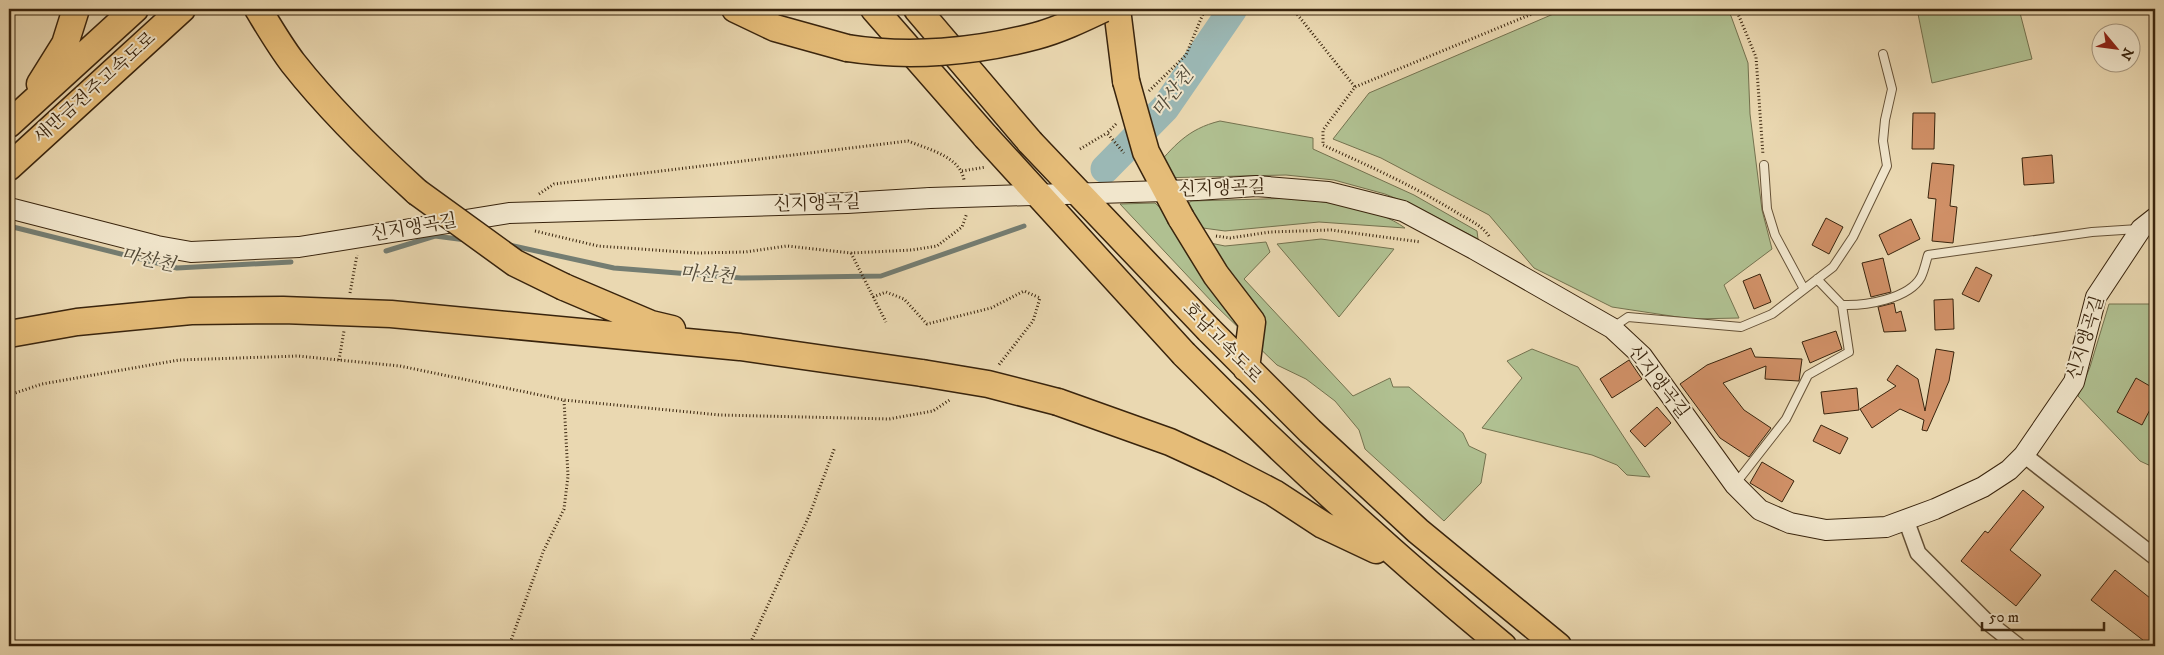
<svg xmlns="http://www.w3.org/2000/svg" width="2164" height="655" font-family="'IM FELL DW Pica','Noto Serif KR',serif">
  <rect width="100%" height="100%" fill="#ead8b1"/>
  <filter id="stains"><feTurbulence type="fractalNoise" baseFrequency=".004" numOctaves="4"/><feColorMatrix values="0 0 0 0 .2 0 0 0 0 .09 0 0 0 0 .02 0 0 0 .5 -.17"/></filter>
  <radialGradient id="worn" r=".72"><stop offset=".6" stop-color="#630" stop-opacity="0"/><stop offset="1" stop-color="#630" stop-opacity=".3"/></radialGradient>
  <path fill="#b0c091" stroke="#74724f" d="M1565,9H1726L1731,16L1748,63L1750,114L1762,210L1772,249L1724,285L1739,318L1691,319L1612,307L1534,268L1489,215L1381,158L1333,139L1369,93Z
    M1917,9H2019L2032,59L1932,83Z
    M1220,121L1313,138V149L1414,195L1477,231L1478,239L1417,207L1385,194L1334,180L1286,175L1155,178L1152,171C1174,146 1187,129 1220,121Z
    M1298,198C1333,204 1376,207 1405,228L1319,222L1225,231L1203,228L1179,207L1192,201Z
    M1155,203L1195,240L1225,246L1266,242L1270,252L1244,279L1353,396L1390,378L1393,387H1409L1463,433L1469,446L1486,454L1481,483L1444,521L1365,449L1359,430L1335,401L1306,379L1277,365L1214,304L1120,204Z
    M1321,239L1394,249L1339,317L1277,244Z
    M2109,304H2155V468L2140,461L2078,396L2090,367Z
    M1532,349L1578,367L1650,477L1627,475L1617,465L1592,455L1482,428L1522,378L1507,361Z"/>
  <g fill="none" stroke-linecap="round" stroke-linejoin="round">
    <path stroke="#747d72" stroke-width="5" d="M9,226L177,268L291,262
      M509,245L614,268L741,278L881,276L1024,226
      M386,251L435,236L466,240"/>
    <path stroke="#9bb8b5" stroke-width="29" d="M1105,169L1165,108L1233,9"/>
  </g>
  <path fill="#d09067" stroke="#39240d" d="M1913,113H1935L1934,149H1912Z
    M2052,155L2054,183L2024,185L2022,158Z
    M1932,163L1954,165L1950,206L1957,207L1953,243L1932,241L1936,199L1928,198Z
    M1826,218L1843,227L1829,254L1812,245Z
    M1911,219L1920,239L1888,255L1879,235Z
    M1883,258L1891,292L1871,297L1862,263Z
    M1976,267L1992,275L1979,302L1962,294Z
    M1760,274L1771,302L1754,309L1743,281Z
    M1953,299L1954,329L1935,330L1934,300Z
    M1894,303L1896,313L1901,311L1906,331L1884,332L1878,307Z
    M1836,331L1842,349L1810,363L1802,342Z
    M1751,348L1755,357L1802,359L1799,381L1765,379L1766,366L1723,383L1744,410L1771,428L1749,457L1720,438L1680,384L1707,365Z
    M1936,349L1954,352L1949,381L1927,431L1922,430L1924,420L1900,409L1872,428L1860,409L1896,386L1887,380L1897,365L1918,379L1925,411Z
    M1629,360L1642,379L1612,398L1600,379Z
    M2136,378L2155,389V400L2142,425L2117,412Z
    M1857,388L1859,410L1824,414L1821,392Z
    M1657,407L1671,423L1645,447L1630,431Z
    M1821,425L1848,438L1840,454L1813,441Z
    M1762,462L1794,481L1782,502L1750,483Z
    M2023,490L2044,507L2010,550L2041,575L2016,606L1961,561L1985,531L1988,533Z
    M2115,570L2155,602V635L2148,644L2091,600Z"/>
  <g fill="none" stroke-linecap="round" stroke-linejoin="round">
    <defs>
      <path id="lane" d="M1764,165L1767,209L1775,235L1804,289
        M1817,279L1842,305C1865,306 1909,299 1921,277C1924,271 1926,262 1928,255L2092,232L2138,229
        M1612,328L1628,317L1741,327L1772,314L1833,267L1853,237L1887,166L1883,141L1885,120L1892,89L1883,54
        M1736,483L1786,419L1808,375L1849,352L1842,305"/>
      <path id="street" d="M2024,455L2155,557
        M1906,520L1918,553L1985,620L2018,646"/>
      <path id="secondary" d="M1197,190L1256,186L1328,192L1403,211L1474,249L1612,328L1642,356L1735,485L1760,510L1790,523L1826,530L1886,527L1935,509L1983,487L2009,470L2024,455L2074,382L2096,297L2141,229L2155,218
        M9,208L157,246L191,252L299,247L509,213L847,203L930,198"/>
      <path id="highway" d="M258,9C269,27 280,46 293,63C330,110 373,152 417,192
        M735,9L775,28L847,48
        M874,9L986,137
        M917,9L1030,142
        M1117,9L1126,81
        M40,84L65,44L76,9
        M9,124L135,9
        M9,167L182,9
        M1181,218L1216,275L1252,322L1246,368
        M564,287L651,324L672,329
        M1209,330L1310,431L1418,531L1558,646
        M9,334L77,322L191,311L283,310L391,314L740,347L922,373
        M1184,354C1286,457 1392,554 1503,646
        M1058,402L1170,442L1220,465L1274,493L1323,525L1376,550"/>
    </defs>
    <use href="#lane" stroke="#655136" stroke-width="10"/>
    <use href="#street" stroke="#655136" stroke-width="18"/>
    <use href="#secondary" stroke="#39240d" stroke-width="22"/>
    <use href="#highway" stroke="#39240d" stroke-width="29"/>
    <path stroke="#39240d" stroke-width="3" stroke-dasharray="1 2.5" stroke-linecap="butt" d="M1293,9L1355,87
      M1736,9L1756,57L1763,155
      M1149,91L1186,55L1205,9
      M1116,124L1107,133L1124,153
      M1080,149L1107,133
      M962,171L986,167
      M539,194L554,184L908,141C927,149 960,156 964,180
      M535,231L598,246L696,253L745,252L787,246L851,253L912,250L937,246L962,227L967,213
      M1216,236L1230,238L1270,232L1331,230L1421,242
      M1489,236C1482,226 1470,220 1459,214C1416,187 1369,166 1323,145V130L1355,87L1544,9
      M851,253L886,322
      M350,293L357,255
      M873,297L886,292L904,299L927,324L991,308L1024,291L1040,298L1033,321L998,366
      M339,360L344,331
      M9,395L42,384L179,360L298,356L400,366L564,400L720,415L889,419L933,411L951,399
      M509,646L543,552L564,509L568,476L564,400
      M749,646L809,516L835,447"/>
    <use href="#lane" stroke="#f1e6cc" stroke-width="8"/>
    <use href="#street" stroke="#f1e6cc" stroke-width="15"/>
    <use href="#secondary" stroke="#f1e6cc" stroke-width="20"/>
    <use href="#highway" stroke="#e5bc78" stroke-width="26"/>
    <defs>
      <path id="secondary-bridge" d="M930,198L1197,190"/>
      <path id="highway-bridge" d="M847,48C909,58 976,52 1036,36C1059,30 1082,19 1103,9
        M1126,81L1146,152L1181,218
        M986,137L1184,354
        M1030,142L1209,330
        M417,192L515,263L564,287
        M922,373L988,384L1058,402"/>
    </defs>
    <use href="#secondary-bridge" stroke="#39240d" stroke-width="22" stroke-linecap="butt"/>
    <use href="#highway-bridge" stroke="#39240d" stroke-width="29" stroke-linecap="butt"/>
    <use href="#secondary-bridge" stroke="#f1e6cc" stroke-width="20"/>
    <use href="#highway-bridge" stroke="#e5bc78" stroke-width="26"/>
  </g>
  <g text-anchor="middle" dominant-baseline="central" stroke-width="4" stroke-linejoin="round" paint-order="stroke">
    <g font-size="18" fill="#39240d" stroke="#f1e6cc">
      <text transform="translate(95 88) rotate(-42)">새만금전주고속도로</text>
      <text transform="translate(1222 189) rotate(-2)">신지앵곡길</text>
      <text transform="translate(817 204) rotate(-2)">신지앵곡길</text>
      <text transform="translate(414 228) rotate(-10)">신지앵곡길</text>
      <text transform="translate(2086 338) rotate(-73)">신지앵곡길</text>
      <text transform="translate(1222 343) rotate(46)">호남고속도로</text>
      <text transform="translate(1658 382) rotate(52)">신지앵곡길</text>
    </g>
    <g font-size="19" font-style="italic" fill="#524937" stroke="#f1e6cc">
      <text transform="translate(1173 93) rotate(-53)">마산천</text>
      <text transform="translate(148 260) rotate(12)">마산천</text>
      <text transform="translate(707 275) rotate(4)">마산천</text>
    </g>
  </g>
  <rect width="2164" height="655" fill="none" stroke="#ead8b1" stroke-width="30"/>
  <rect x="10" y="10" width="2144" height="635" fill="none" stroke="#39240d" stroke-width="2.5"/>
  <rect x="15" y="15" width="2134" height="625" fill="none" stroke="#39240d"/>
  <g transform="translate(2116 48) rotate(119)"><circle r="24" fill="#f1e6cc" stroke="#a79880"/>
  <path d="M0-4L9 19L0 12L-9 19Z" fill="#8f2418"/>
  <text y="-8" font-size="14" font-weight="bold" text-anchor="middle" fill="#39240d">N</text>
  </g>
  <path d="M1982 622v8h122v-8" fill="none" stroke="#39240d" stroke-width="2.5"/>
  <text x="1989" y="622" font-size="15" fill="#39240d" stroke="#f1e6cc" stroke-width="4" paint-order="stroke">50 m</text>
  <rect width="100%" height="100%" filter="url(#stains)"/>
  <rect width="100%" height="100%" fill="url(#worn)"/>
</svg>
